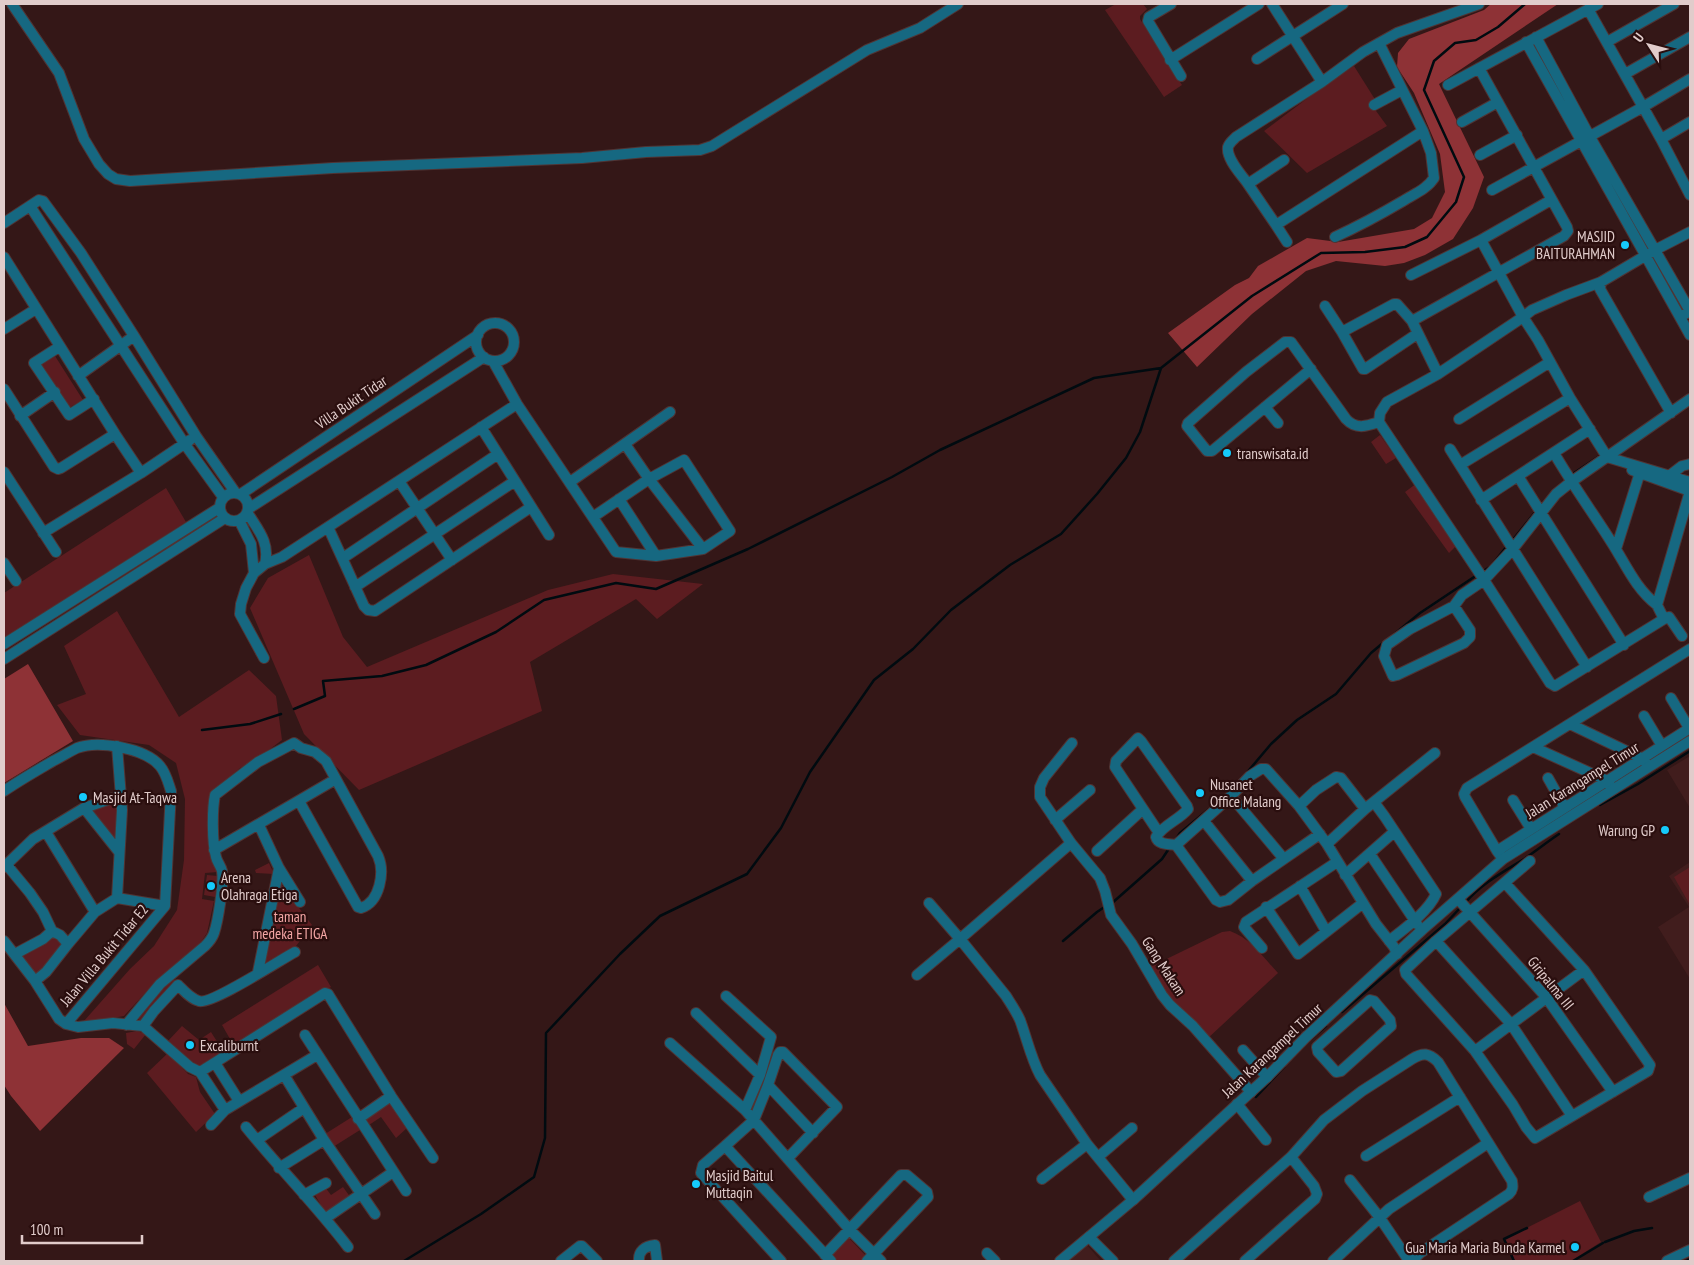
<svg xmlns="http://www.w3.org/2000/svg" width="1694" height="1265" font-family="'PT Sans Narrow',sans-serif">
  <rect width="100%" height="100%" fill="#341717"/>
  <path fill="#411d1d" d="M1690,756V808L1667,770Z
    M1690,862V979L1658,927L1689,907L1669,876Z
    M1087,1245L1101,1261H1068L1085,1246Z"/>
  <path fill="#5c1c20" d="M1116,4H1143L1147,9L1140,16V19L1182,85L1164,97L1105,10Z
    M1354,66L1376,101L1371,104L1387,126L1307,173L1264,131L1325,85Z
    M55,356L83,400L70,407L41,365Z
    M1380,435L1396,458L1386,464L1371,442Z
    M1417,483L1456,546L1449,553L1405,492Z
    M166,488L186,522L4,638V593Z
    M309,555L343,637L367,667L548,590L613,574L703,584L657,619L636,599L530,662L542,711L359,790L304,734L250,608L268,578Z
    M117,611L179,717L249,670L276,696L282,740L257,759L240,768L210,794V809L218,872L205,873L202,899L214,901L207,933L199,945L179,963L156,981L124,1016L97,1021H84L130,969L154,946L177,910L184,860L185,799L176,763L149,745L80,735L57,705L86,694L64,646Z
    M118,799L116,840L91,809Z
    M269,863L274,874L256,873L255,870Z
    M1690,867V905L1674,877Z
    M207,875L218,876L215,897L204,895Z
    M281,884L312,925L296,946L264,964Z
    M1230,931C1250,938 1263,957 1278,973L1207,1039L1172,1005L1150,967L1222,932Z
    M53,935L63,944L55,957L35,975L21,956Z
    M318,965L331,987L234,1046L222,1025Z
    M171,979L175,980L176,984L142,1022L139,1021L138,1017Z
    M182,1026L199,1040L211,1032L223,1051L201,1065L198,1066L168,1041Z
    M137,1031L146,1034L134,1049L127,1044L126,1033Z
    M168,1053L188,1074L196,1077L200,1092L215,1114L196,1132L147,1073Z
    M390,1102L407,1128L396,1138L381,1117L366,1127L362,1122Z
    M352,1117L360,1130L333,1147L325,1134Z
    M325,1187L331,1195L343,1187L351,1198L325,1212L315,1195Z
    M1580,1201L1601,1242L1571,1261H1515L1505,1239Z
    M848,1237L867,1257L862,1261H835L830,1255Z"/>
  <path fill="#8e3236" d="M1491,4H1558L1439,84L1484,177L1473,208L1453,239L1425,255L1404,263L1385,266L1336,261L1306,271L1252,314L1197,367L1168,333L1235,285L1249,278L1258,266L1307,238L1338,242L1414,229L1432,218L1445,192L1440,154L1414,93L1397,67L1398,53L1409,39L1484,10Z
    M28,664L73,741L4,783V679Z
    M4,1003L28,1046L81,1038H109L124,1048L40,1131L11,1096L4,1085Z"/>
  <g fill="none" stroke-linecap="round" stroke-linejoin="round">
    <path stroke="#000b10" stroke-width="2.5" d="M1571,475L1598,457
      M1511,542L1536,511
      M1482,572L1491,566L1507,546
      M1392,636L1420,613L1477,575
      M294,709L325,696L323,681L382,676L426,665L496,632L544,600L616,583L656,589L748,549L892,477L940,450L1094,378L1161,368L1252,296L1321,253L1365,252L1405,247L1427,237L1456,202L1464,177L1424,90L1434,61L1455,43L1476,40L1498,27L1525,4
      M202,730L250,724L281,714
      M1244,776L1271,744L1297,720L1336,694L1371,653L1384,642
      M1600,805L1638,784L1690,751
      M1176,839L1180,833L1209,809
      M1465,903C1481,884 1503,872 1524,859C1536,851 1547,842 1559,834
      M1111,904L1162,859L1170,847
      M1063,941L1097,912L1106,906
      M1342,1012L1445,924L1461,907
      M1311,1039L1326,1026
      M1256,1097L1284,1067
      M1605,1242L1634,1231L1652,1228
      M404,1261L481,1214L534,1177L545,1138L546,1033L620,954L660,916L747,874L781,828L810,772L874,680L913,649L951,610L1010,565L1061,534L1097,494L1126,458L1140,432L1161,368
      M1514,1261L1504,1239L1527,1228
      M1573,1261L1603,1243
      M1686,1261L1690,1259"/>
    <defs>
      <path id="minor" d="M12,4L59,73L84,139L99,164L108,174L116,179L130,181L333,168L582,158L646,152L700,150L712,146L728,136L867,50L920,28L958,4
        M1171,4L1149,17L1148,21L1181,76
        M1272,4L1322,82
        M1588,9L1661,139L1690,195
        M1536,37L1590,137L1690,311L1680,317
        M1526,42L1690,335
        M1607,42L1674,4
        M1257,59L1343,4
        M1170,60L1259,4
        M1625,74L1690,37
        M1448,85L1598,4
        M1374,105L1402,90
        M1462,122L1498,102
        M1661,139L1690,122
        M1480,155L1517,135
        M1284,160L1248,184C1242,175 1226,159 1228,147C1229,143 1233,140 1236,137L1322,82L1363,52L1397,33L1479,4
        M1248,184L1276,225L1423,131
        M1492,190L1643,107L1690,79
        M30,206L184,443L223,497
        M4,223L39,200L43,201L81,253L134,336L196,436L235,492
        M1276,225L1287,242
        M1690,232L1655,250L1601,282L1566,295L1532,310L1523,317L1438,374L1387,402L1380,413L1379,422L1484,580L1550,683L1555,686L1664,619L1657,605L1690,491
        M1335,237C1359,226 1381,214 1403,201C1414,194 1427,189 1434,178L1431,153L1423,131L1379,43
        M1481,240L1523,317L1538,340L1570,398L1607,457L1690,482
        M4,257L115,434
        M1411,275L1481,240L1551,200
        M1601,282L1600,289L1671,413
        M1325,306L1342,332L1363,369H1365L1417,334
        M1412,321L1564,236L1568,231L1567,227L1479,68
        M476 342a19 19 0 1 1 38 0a19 19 0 1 1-38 0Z
        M4,329L36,309
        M1342,332L1394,304H1397L1412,321L1438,374
        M59,347L34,363L69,415L94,399
        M493,361L517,404L616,552L656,556L703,549L730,531L684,460L649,479L593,517
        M1311,369L1212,451H1207L1187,426L1188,423L1246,372L1285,342H1291L1346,419C1356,430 1367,426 1379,422
        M78,376L134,336
        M4,389L54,467L58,469L61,468L115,434L141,473L43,533
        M1265,407L1278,423
        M20,416L55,392
        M1459,419L1550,362
        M481,427L549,535
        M625,444L649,479L703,549
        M1450,449L1587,667
        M1554,453C1572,484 1593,513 1612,543C1626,565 1636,589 1657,605
        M1460,465L1570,398
        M1632,470L1690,491
        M4,472L56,552
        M141,473L190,440
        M1518,476L1624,645
        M1669,476L1682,466L1690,464
        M399,481L452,560
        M570,482L670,412
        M220 507a14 14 0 1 1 28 0a14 14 0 1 1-28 0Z
        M241,494L478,335
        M619,499L656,556
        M1481,500L1590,429
        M248,509L484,357
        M247,512C258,530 270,542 265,564
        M239,520L251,544L254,573
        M328,527L364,606L368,610L375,611L531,507
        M1616,549L1641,469
        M343,558L498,454
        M4,563L16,581
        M355,587L515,481
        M1454,606L1470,630V637L1464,643L1397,675L1393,676L1384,656L1387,645L1410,629L1454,606L1462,595L1484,580L1512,550L1556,494L1571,482L1690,399
        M1664,619L1669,617L1682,636
        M4,644L219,508
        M264,658L240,614L241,604L246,588L254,573L265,564L282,557L517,404
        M4,659L225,518
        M1671,698L1689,728
        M1644,716L1662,746
        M1570,724L1643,759L1646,763
        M1072,743L1044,778L1040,787V797L1071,843L1100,878L1105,891L1111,915L1132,944L1162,995L1170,1005L1193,1026L1251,1092
        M117,746L122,810L117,898
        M1533,747L1608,781L1610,785
        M1548,778L1565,808
        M4,791C20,780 36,771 53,761C61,757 69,752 77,748C98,740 145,748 160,766C166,773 168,782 171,791L165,906L66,1024
        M1231,796L1284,859
        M1513,800L1531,829
        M1374,802L1385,817L1436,894C1428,912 1404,929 1389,941
        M1299,806L1316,790L1336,777L1341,778L1365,809
        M84,808L122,795
        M1055,820L1090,790
        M1204,821L1252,881
        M259,825L279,868L300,902
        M1160,831L1157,830L1115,767L1116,761L1138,738L1141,741L1187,806L1188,809C1179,820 1163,825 1156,837C1158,845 1169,844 1176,845L1216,900L1220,902L1228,900L1252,881L1320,834
        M46,832L95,912
        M1071,843L960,939L1006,996C1011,1004 1016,1011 1020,1020C1027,1039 1031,1058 1040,1075L1087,1144L1133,1200
        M1327,844L1365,809L1435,753
        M1176,845L1231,796L1250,776L1261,769H1266L1299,806L1327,844L1376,924L1394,947L1397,954
        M214,850L336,779
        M1097,851L1142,810
        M1497,851L1465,797L1464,794L1467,788L1690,649
        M1370,854L1417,924
        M1500,855L1497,851L1690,728
        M6,864L30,893L43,912L52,931L60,935L68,944L46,972L35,981
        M4,867L33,839L84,808L119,852
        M1345,875L1394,832
        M1505,883L1584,970L1650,1065L1648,1071L1535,1138L1526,1127L1513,1105L1475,1051L1406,974L1405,970L1436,941L1530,861
        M1300,886L1326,931
        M1458,899L1546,997L1613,1092
        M1266,907L1298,954L1363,903
        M4,941L35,981L59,1019L66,1024L78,1027L113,1023L143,1026L190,1067L200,1072
        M1436,941L1511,1024L1572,1116
        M68,944L95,912L117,898L165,906
        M1262,948L1244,927L1246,922L1337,862
        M15,954L43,939L52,931
        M258,972L279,868
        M917,975L960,939L929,903
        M726,996L771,1037L760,1075L745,1110
        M1370,1000L1374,1001L1390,1020L1391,1026L1341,1071L1336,1072L1318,1052L1317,1047Z
        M696,1013L760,1075
        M126,1025L160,984L205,946C209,942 212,939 214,933C218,921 224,884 222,871C221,866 217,862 216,857C212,843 212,809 215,795L258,762L294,743L301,748L315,752L326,761L378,856C385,872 380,902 361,908L358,907L299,801
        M143,1026L154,1011L178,985C184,991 191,999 199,1001C211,1005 280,960 295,952
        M305,1035L406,1191
        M670,1043L745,1110L850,1230L881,1261
        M1243,1050L1267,1077
        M1475,1051L1584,970
        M215,1063L239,1101
        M200,1072L325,993L328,994L391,1096L433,1158
        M200,1072L225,1110
        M284,1075L324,1140L375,1214
        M768,1085L778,1055L780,1052H783L837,1107L788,1158
        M1237,1104L1266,1140
        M358,1119L391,1096
        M211,1125L225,1110L317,1055
        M246,1127C279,1168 316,1205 348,1247
        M813,1133L768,1085L754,1120L725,1146L831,1261
        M257,1140L304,1108
        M725,1146L703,1165L701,1173L781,1261
        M1366,1156L1460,1097
        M1098,1157L1132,1128
        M279,1168L324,1140
        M1042,1179L1087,1144
        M1350,1180L1380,1218L1409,1261
        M304,1195L326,1183
        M1649,1197L1690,1178
        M326,1218L393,1172
        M1089,1237L1113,1261
        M987,1253L995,1261
        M825,1255L901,1175H907L927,1192L928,1197L867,1261
        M561,1261L580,1246H582L597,1261
        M639,1261C638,1251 645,1246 655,1245L657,1261
        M1174,1261L1291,1157L1324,1120L1362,1091L1412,1059C1423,1052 1429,1053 1438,1062L1512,1181C1513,1187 1513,1190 1509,1194L1420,1253L1412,1261
        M1245,1261L1315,1199L1317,1194L1314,1186L1291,1157
        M1333,1261L1389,1209L1488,1143
        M1667,1261L1690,1250"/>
      <path id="tertiary" d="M1060,1261L1133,1200L1267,1077L1306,1037L1422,930L1503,859L1690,741"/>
    </defs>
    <use href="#minor" stroke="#503434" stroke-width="12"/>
    <use href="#tertiary" stroke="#503434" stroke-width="12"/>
    <use href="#minor" stroke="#166881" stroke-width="10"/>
    <use href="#tertiary" stroke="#166881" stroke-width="10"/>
  </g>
  <g fill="#15cafb" stroke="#2a0e0e" stroke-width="2">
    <circle cx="1625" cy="245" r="5"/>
    <circle cx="1227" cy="453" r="5"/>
    <circle cx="1200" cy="793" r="5"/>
    <circle cx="83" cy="797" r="5"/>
    <circle cx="1665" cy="830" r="5"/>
    <circle cx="211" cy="886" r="5"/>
    <circle cx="190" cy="1045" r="5"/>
    <circle cx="696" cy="1184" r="5"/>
    <circle cx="1575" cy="1247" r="5"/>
  </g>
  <g text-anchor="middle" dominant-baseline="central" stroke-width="4.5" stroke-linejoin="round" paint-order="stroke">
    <g font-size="15" fill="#e1cccb" stroke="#2a0e0e" text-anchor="start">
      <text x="1615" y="236" text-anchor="end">MASJID<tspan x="1615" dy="17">BAITURAHMAN</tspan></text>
      <text x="1237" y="453">transwisata.id</text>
      <text x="1210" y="784">Nusanet<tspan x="1210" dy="17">Office Malang</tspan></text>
      <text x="93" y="797">Masjid At-Taqwa</text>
      <text x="1655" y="830" text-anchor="end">Warung GP</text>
      <text x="221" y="877">Arena<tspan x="221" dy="17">Olahraga Etiga</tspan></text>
      <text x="200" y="1045">Excaliburnt</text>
      <text x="706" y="1175">Masjid Baitul<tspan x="706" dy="17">Muttaqin</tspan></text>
      <text x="1565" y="1247" text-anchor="end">Gua Maria Maria Bunda Karmel</text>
    </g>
    <g font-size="15" fill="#e1cccb" stroke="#2a0e0e">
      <text transform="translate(351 402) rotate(-34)">Villa Bukit Tidar</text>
      <text transform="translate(1582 780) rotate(-32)">Jalan Karangampel Timur</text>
      <text transform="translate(104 955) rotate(-50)">Jalan Villa Bukit Tidar E2</text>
      <text transform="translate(1164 966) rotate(57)">Gang Makam</text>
      <text transform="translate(1551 983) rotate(51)">Giripalma III</text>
      <text transform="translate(1272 1050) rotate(-43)">Jalan Karangampel Timur</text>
    </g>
    <g font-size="15" fill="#f4a6a5" stroke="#2a0e0e">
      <text x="290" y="916">taman<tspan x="290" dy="17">medeka ETIGA</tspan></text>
    </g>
  </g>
  <rect width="1694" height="1265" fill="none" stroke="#e1cccb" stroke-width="10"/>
  <g transform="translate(1649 45) rotate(306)" stroke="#2a0e0e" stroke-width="4" paint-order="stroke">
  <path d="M0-4L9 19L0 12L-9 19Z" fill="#e1cccb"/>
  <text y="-8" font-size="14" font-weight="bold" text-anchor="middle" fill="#e1cccb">U</text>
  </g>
  <path d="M22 1235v8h120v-8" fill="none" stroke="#e1cccb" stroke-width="2.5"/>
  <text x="30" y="1235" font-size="15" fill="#e1cccb" stroke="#2a0e0e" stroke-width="4" paint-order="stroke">100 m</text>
</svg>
